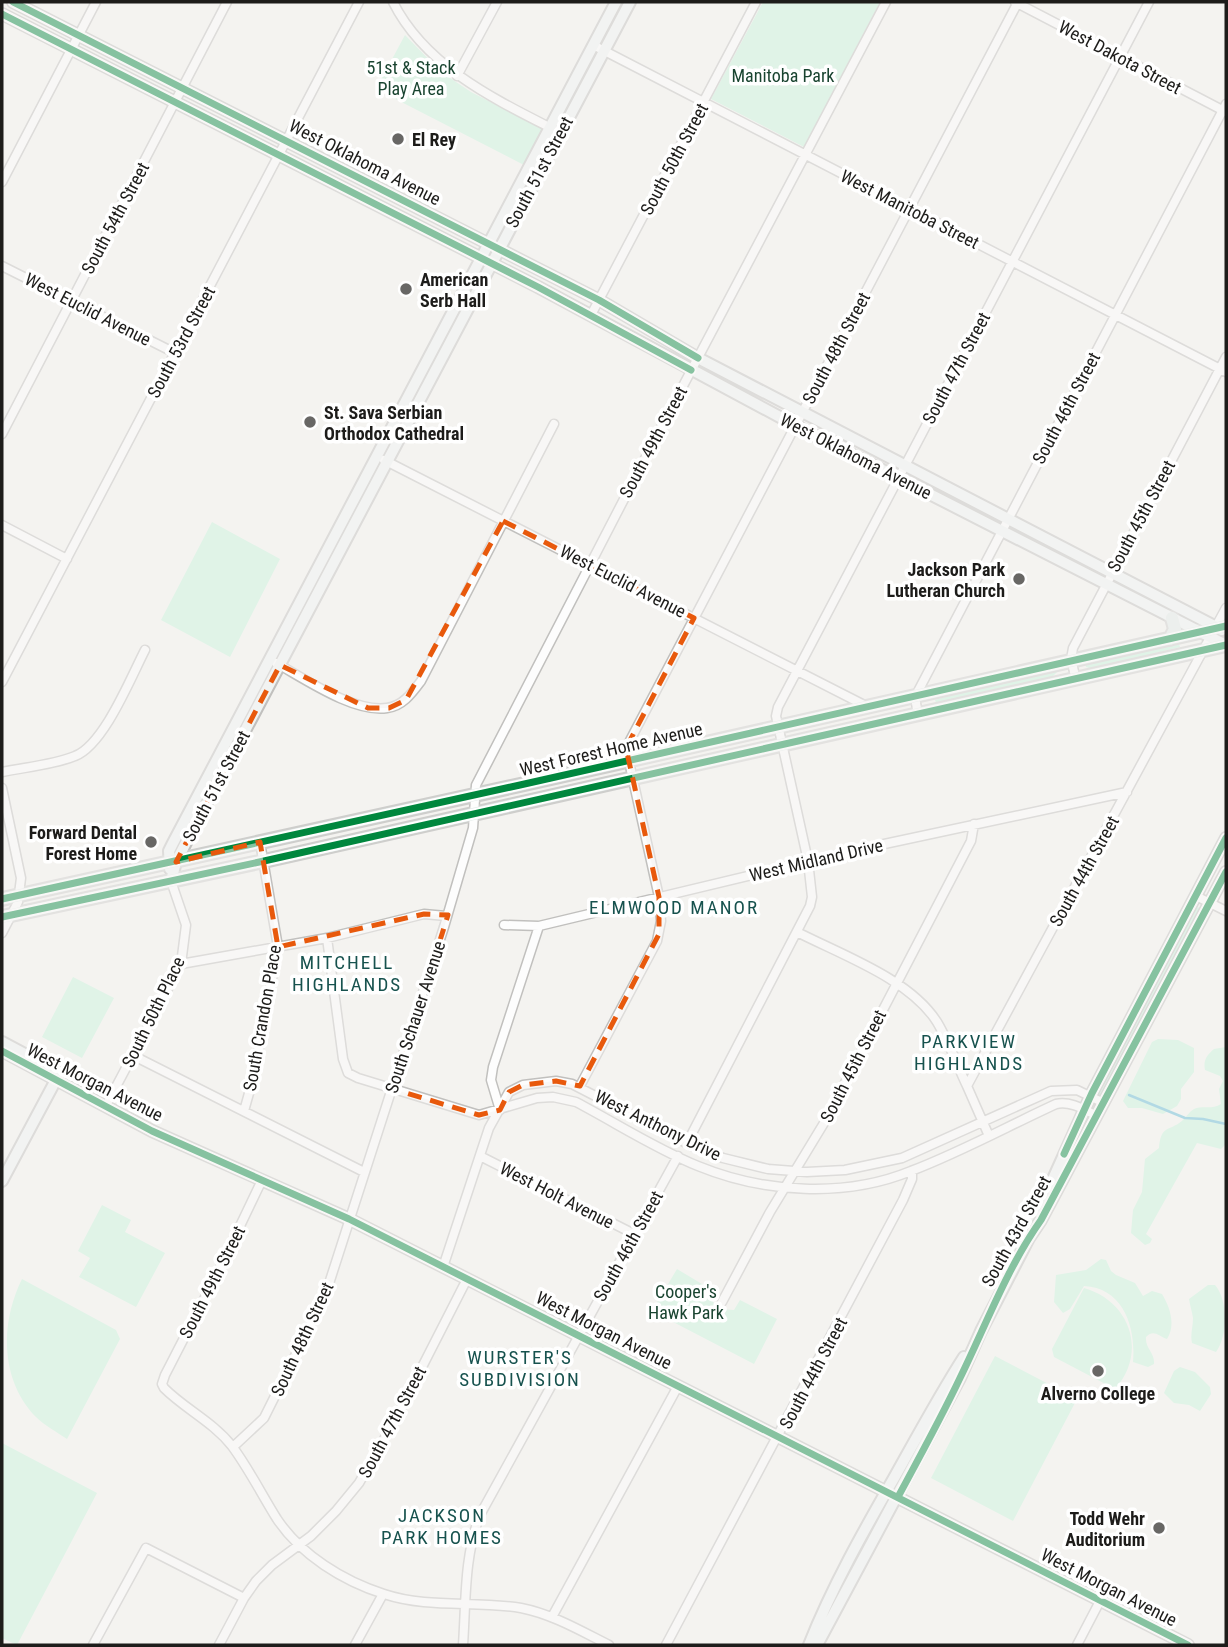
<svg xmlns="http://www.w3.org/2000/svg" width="1228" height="1647" font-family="'Roboto Condensed',sans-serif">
  <rect width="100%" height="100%" fill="#f4f3f0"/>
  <path fill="#c7f4dc" d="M763,2H880L804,147L711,99Z
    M405,35L441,72L471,92L543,129L524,165L376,89Z
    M212,522L280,559L230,657L161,620Z
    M1179,644L1180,647L1092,669L1086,667L1085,663Z
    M1060,669L1051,678L936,703L935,700L989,684Z
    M1198,907L1201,910L1103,1093L1099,1096L1097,1094L1193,912Z
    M73,977L114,998L82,1058L42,1037Z
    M1158,1039L1178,1040L1194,1048V1072L1181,1089V1099L1177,1106L1163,1114L1142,1108H1128L1123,1101L1152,1042Z
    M1226,1047V1144L1221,1149L1197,1143L1146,1234L1152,1239L1150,1243L1145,1245L1131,1233L1133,1210L1142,1192L1145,1159L1159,1148C1161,1125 1168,1132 1182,1121C1186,1117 1189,1112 1194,1109C1203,1105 1212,1110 1221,1104L1219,1089L1223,1081L1220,1076L1205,1070C1203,1060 1207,1055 1214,1049Z
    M102,1205L131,1220L125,1232L165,1253L136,1307L79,1277L90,1258L78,1251Z
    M1101,1259L1106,1260L1111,1271L1116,1275L1135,1283L1143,1296L1152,1291L1162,1294C1170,1307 1176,1325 1167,1339C1158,1336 1154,1329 1146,1337C1145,1349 1155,1352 1154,1364L1148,1367L1133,1362C1136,1328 1124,1288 1084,1286L1070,1309L1063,1313L1054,1302L1056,1275L1086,1270Z
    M677,1269L712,1290L709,1296L716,1306L715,1311L720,1309L734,1310L740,1300L777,1319L754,1364L652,1311Z
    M22,1279L116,1330L120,1339L67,1439C57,1432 45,1426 36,1417C0,1380 0,1323 22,1279Z
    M1208,1285H1215C1228,1299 1228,1336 1216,1352L1192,1343C1190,1335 1193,1327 1193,1318C1192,1312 1190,1305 1189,1299Z
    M1084,1288C1130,1301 1148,1352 1115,1389L1054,1357L1052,1349Z
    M995,1356L1077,1399L1013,1521L931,1478Z
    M1180,1367L1195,1372L1210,1387L1211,1394L1200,1411L1189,1405L1174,1403L1164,1393L1174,1371Z
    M2,1443L97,1493L17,1645L2,1638Z"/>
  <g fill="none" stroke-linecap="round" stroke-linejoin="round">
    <path stroke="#63bbd6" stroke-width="2.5" d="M1129,1095L1185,1118L1203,1119L1226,1124"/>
    <defs>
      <path id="street" d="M393,2C425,66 494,99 555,130
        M1015,2L1226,112
        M593,45L1226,372
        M457,76L497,2
        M2,182L96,2
        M2,266L175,353
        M591,315L756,2
        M2,434L227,2
        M384,460L868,707
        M2,525L67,559
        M276,663C305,679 354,713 387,708C403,706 412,693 421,681L554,424
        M1076,680L1071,659L1073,648L1226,357
        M2,682L359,2
        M918,715L915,697L1226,104
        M2,772C26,767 53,765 75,756C104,745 131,677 145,650
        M2,788L21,878L18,902L2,933
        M1196,896L1226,911
        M504,925L539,926L861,849L1127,792
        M797,932C842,955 910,979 937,1022C949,1042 957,1065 967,1086
        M327,938L343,1059L348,1073L358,1078L479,1115L537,1098L553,1097L576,1102C616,1123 656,1149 698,1166C764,1193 845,1198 911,1171C961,1152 1008,1126 1056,1104C1071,1101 1083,1109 1097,1116
        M181,964L327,938L424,914L446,916
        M132,1055L364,1172
        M580,1086L657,941L661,921L659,897L626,748L1018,2
        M109,1100L181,964L186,925L171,881
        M500,1110L491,1080L493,1067L539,926
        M244,1111L253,1079L278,947L260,842
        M989,1136L967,1086L1226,608
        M687,1143L810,906L812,897L808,861L776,716L778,707L1149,2
        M480,1156L634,1234
        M262,1180L218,1272L165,1375L162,1384L164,1388C185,1409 213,1422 232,1446C249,1469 262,1495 277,1519C301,1555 343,1581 384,1594C429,1609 475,1600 521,1608C552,1614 581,1631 609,1645
        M443,1267L489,1128L509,1092L523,1085L556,1081L572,1084L698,1149L723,1158L768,1169L807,1172L845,1170L902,1158L1051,1091L1077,1090L1104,1103
        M722,1302L770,1212L824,1123L971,841L974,824
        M233,1447L264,1418L325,1296L444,927L473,828L476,785L665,420L886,2
        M552,1617L678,1386
        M93,1645L146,1548L244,1598
        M219,1645L244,1598L256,1581L272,1565L311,1536L336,1511L359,1483L395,1420L467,1279
        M355,1645L383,1594
        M463,1645C466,1602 464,1556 480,1515L678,1156
        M666,1645L903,1200L912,1179V1171
        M1077,1645L1100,1601"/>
      <path id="secondary" d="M13,2L599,300L698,358L1222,630
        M2,14L538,287L804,430L1226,645
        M170,869L169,851L173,843L616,2
        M171,881L176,862L192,831L630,2
        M2,1042L62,1074
        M2,1051L152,1131L349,1219L1188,1645
        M2,1181L58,1076
        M1038,1212L1092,1093L1226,838
        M809,1645C832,1587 863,1532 894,1478C917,1437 939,1396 964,1357
        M817,1645L960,1378L981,1331L1029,1238L1041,1220L1226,872"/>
      <path id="primary" d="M1170,639L1175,629L1172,618
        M2,899L520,785L1226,626
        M2,917L264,861L1226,645"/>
    </defs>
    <use href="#street" stroke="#c1c0be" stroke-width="11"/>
    <use href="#secondary" stroke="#c1c0be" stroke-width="14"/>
    <use href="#primary" stroke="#cececc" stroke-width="16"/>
    <use href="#street" stroke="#fdfdfd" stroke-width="8"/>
    <use href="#secondary" stroke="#f0f4f3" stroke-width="10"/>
    <use href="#primary" stroke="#e2eae8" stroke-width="12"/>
    <defs>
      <path id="cycleway" d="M13,2L599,300L698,358
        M2,14L538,287L691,370
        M2,899L520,785L1226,626
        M2,917L264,861L1226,645
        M2,1051L152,1131L349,1219L1188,1645
        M1064,1154L1092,1093L1226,838
        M898,1497C919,1458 941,1418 960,1378C986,1325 1007,1268 1041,1220L1226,872"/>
    </defs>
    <use href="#cycleway" stroke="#fff" stroke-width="11"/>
    <use href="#cycleway" stroke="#00873e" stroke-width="7"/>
  </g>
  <path d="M0 0H1228V1647H0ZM503,521L694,618L626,748L659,897V934L580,1086L556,1081L523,1085L509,1092L500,1110L479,1115L393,1089L448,915L424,914L278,947L260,842L176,862L280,665L368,708H389L406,700Z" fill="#f4f3f0" fill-opacity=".55" fill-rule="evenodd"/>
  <path fill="none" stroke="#e8590c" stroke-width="5" stroke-dasharray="14 9" stroke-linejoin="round" d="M503,521L694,618L626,748L659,897V934L580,1086L556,1081L523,1085L509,1092L500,1110L479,1115L393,1089L448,915L424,914L278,947L260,842L176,862L280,665L368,708H389L406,700Z"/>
  <g fill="#686765" stroke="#fff" stroke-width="2.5">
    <circle cx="398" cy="139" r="7"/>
    <circle cx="406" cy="289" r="7"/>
    <circle cx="310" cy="422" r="7"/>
    <circle cx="1019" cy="579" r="7"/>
    <circle cx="151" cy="842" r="7"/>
    <circle cx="1098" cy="1371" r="7"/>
    <circle cx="1159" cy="1528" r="7"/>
  </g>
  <g text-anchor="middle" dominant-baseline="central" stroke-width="7" stroke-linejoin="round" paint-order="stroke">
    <g font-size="18" fill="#1d1c1a" stroke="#fff">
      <text transform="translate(1120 57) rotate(28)">West Dakota Street</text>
      <text transform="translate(674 159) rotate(-62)">South 50th Street</text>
      <text transform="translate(365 162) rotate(27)">West Oklahoma Avenue</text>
      <text transform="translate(539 172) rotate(-62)">South 51st Street</text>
      <text transform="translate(910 209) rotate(27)">West Manitoba Street</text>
      <text transform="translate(115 218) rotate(-62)">South 54th Street</text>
      <text transform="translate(88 309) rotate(27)">West Euclid Avenue</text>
      <text transform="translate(181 342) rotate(-62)">South 53rd Street</text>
      <text transform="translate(836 348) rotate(-62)">South 48th Street</text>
      <text transform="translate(956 368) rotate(-62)">South 47th Street</text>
      <text transform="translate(1066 408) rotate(-62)">South 46th Street</text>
      <text transform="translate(653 442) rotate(-62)">South 49th Street</text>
      <text transform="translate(856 456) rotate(27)">West Oklahoma Avenue</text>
      <text transform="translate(1141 516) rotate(-62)">South 45th Street</text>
      <text transform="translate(623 581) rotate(27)">West Euclid Avenue</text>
      <text transform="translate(611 749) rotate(-13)">West Forest Home Avenue</text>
      <text transform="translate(216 786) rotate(-62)">South 51st Street</text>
      <text transform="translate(816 860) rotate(-13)">West Midland Drive</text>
      <text transform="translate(1084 871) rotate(-61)">South 44th Street</text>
      <text transform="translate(153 1012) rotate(-64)">South 50th Place</text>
      <text transform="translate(415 1017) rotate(-72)">South Schauer Avenue</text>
      <text transform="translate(262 1018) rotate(-80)">South Crandon Place</text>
      <text transform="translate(853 1066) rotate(-63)">South 45th Street</text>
      <text transform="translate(95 1082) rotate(27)">West Morgan Avenue</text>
      <text transform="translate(658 1125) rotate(26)">West Anthony Drive</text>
      <text transform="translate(557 1195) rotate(27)">West Holt Avenue</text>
      <text transform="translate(1016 1231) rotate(-61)">South 43rd Street</text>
      <text transform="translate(628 1246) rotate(-61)">South 46th Street</text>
      <text transform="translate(212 1282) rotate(-63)">South 49th Street</text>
      <text transform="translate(604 1330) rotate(27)">West Morgan Avenue</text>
      <text transform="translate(302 1339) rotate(-65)">South 48th Street</text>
      <text transform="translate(813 1373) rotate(-62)">South 44th Street</text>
      <text transform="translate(392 1422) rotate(-62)">South 47th Street</text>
      <text transform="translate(1109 1587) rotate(27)">West Morgan Avenue</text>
    </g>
    <g font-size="18" fill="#194430" stroke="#fff">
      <text x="411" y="67">51st &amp; Stack<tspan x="411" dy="21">Play Area</tspan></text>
      <text x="783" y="75">Manitoba Park</text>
      <text x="686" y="1291">Cooper's<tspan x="686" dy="21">Hawk Park</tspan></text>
    </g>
    <g font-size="18" font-weight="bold" fill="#1d1c1a" stroke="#fff" text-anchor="start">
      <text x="412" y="139">El Rey</text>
      <text x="420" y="279">American<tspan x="420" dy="21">Serb Hall</tspan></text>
      <text x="324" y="412">St. Sava Serbian<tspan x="324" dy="21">Orthodox Cathedral</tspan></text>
      <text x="1005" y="569" text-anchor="end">Jackson Park<tspan x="1005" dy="21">Lutheran Church</tspan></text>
      <text x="137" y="832" text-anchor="end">Forward Dental<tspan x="137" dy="21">Forest Home</tspan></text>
      <text x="1098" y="1393" text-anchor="middle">Alverno College</text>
      <text x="1145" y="1518" text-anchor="end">Todd Wehr<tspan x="1145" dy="21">Auditorium</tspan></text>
    </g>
    <g font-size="19" letter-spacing="2" fill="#17524e" stroke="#fff">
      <text x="674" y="907">ELMWOOD MANOR</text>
      <text x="347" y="962">MITCHELL<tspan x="347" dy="22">HIGHLANDS</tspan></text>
      <text x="969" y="1041">PARKVIEW<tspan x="969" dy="22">HIGHLANDS</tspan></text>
      <text x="520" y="1357">WURSTER'S<tspan x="520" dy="22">SUBDIVISION</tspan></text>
      <text x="442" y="1515">JACKSON<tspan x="442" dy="22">PARK HOMES</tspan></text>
    </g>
  </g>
  <rect width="1228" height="1647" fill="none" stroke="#1d1c1a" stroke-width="7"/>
</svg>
